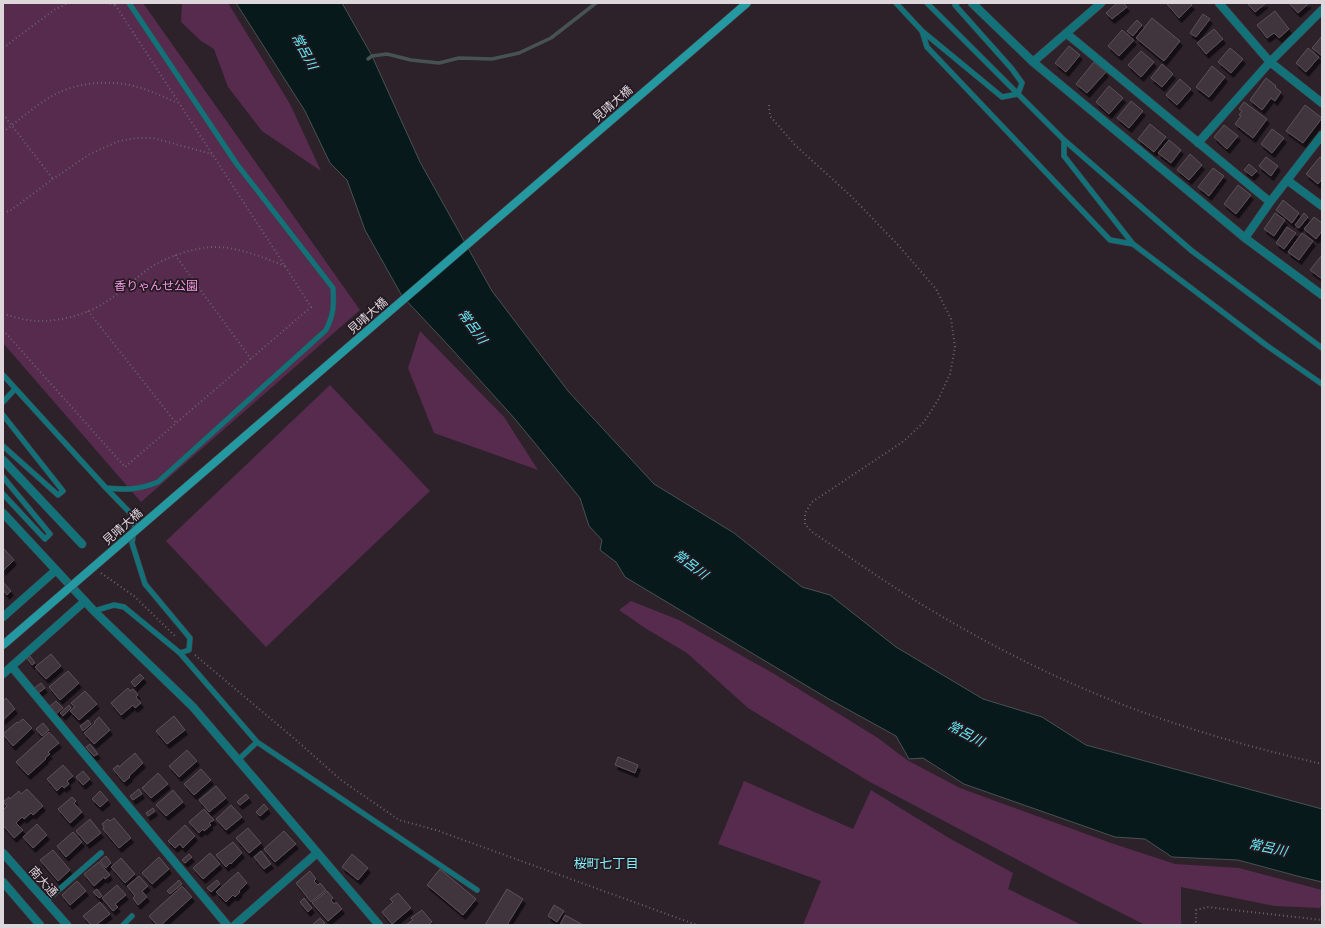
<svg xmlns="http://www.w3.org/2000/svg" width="1325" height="928" font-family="Barlow,'Noto Sans JP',sans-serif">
  <defs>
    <filter id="shadow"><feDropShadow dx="2.5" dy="4.5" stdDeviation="0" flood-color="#0009"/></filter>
  </defs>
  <rect width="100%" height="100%" fill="#2d222a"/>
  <path fill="#562b4e" d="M3,3H143L360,310L141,502L3,343Z
    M182,3H228L290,104L321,171L262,131L228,87L214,49L201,41L181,22Z
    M420,331L504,417L538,470L434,433L408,368Z
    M330,385L430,491L266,647L166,541Z
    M631,601L679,620L776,675L878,738L907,760L960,788L1111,843L1175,864L1239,868L1322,890V905L1320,908L1275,906L1181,887V925H1145L1050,877L870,782L748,708L687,653L645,628L619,610Z
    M744,781L853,829L871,790L949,838L1013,873L1008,889L1082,925H803L821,881L718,844Z"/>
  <path fill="#07191a" stroke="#475254" d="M236,3H342L372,56L420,162L492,291L568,391L654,484L734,533L802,587L830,595L896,647L983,699L1042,717L1086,745L1322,809V882L1301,877L1238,860L1172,857L1145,839L1115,837L964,784L923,758L909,759L896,736L827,698L625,577L616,562L600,550L602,540L589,526L580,498L515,419L449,346L402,296L365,230L347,180L330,163L305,111Z"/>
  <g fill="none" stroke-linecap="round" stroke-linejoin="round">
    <path stroke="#475254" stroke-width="3.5" d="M368,59L372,56L387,54L411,60L439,63L459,58L492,59L519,53L551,38L596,3"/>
  </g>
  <path fill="#41363e" stroke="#5c5059" filter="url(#shadow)" d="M1117,3H1123L1127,7L1112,19L1106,13Z
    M1168,3H1190L1192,5L1179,18L1167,4Z
    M1247,3H1266L1255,12Z
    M1289,3H1309L1298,13Z
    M1275,11L1289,29L1279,38L1274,33L1267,38L1257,25Z
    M1203,14L1210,19L1196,37L1190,33Z
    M1152,18L1180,41L1164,61L1136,38Z
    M1137,20L1142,25L1133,36L1127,31Z
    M1214,29L1223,39L1206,54L1197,43Z
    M1122,30L1134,40L1119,56L1108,46Z
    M1322,36V56L1312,48Z
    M1069,46L1080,55L1066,72L1055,63Z
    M1230,48L1243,59L1231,73L1218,62Z
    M1308,48L1319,57L1306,72L1296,63Z
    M1141,51L1154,62L1141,77L1128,65Z
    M1094,62L1106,72L1087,93L1076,84Z
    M1162,64L1173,74L1162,87L1151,78Z
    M1212,66L1225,77L1209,97L1196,87Z
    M1266,78L1276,86L1275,87L1281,92L1275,101L1271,98L1262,110L1250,100Z
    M1180,79L1191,89L1177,105L1166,95Z
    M1109,86L1123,98L1109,114L1096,102Z
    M1131,101L1143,111L1129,128L1117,118Z
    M1244,102L1267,119L1253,138L1235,124L1241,116L1239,115L1242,111L1239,109Z
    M1305,105L1322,118L1303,143L1286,131Z
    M1150,124L1166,137L1154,152L1138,139Z
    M1224,125L1238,136L1227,149L1214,137Z
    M1272,129L1284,138L1272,153L1261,144Z
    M1169,140L1181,150L1171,163L1158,153Z
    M1190,154L1202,165L1189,180L1177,170Z
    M1266,157L1278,166L1271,176L1259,166Z
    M1320,157L1322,159V179L1318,184L1306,174Z
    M1249,164L1257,171L1252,176L1244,170Z
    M1213,168L1224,176L1209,196L1198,187Z
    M1238,185L1251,195L1236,214L1224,204Z
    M1283,200L1299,213L1292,223L1276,210Z
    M1275,213L1285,220L1274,236L1264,229Z
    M1304,213L1308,217L1299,228L1295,225Z
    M1314,217L1322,223V231L1316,239L1304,229Z
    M1287,227L1296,233L1284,249L1276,243Z
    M1302,233L1313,241L1299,260L1288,252Z
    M1322,255V279L1310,270Z
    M4,549L14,560L3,571V550Z
    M3,582L11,591L7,595L3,590Z
    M51,654L61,666L46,679L35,667Z
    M30,656L35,663L32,665L27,658Z
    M68,671L79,683L60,700L49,687Z
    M140,674L144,678L135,687L131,682Z
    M41,683L45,688L37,694L33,689Z
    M128,688L130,691L133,689L138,695L136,697L141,703L135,708L133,705L121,715L111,703Z
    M85,691L97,704L79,720L70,711L75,707L71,703Z
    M6,698L15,709L3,720V701Z
    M56,701L63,708L56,714L49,707Z
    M69,705L71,708L63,716L60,713Z
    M174,716L185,730L167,744L156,731Z
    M99,717L110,730L94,744L84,733L95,723L94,722Z
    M23,719L32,728L13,746L3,734L17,722L18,723Z
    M88,720L91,724L83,731L80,726Z
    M43,723L49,730L42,736L36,729Z
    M49,732L59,743L48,752L50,754L45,758L46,759L28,775L16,762Z
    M90,744L98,754L94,756L86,747Z
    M187,750L197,761L179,777L169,766Z
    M135,753L143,763L129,776L130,777L124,782L113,769L118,765L119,767Z
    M618,757L638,765L635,773L615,765Z
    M63,765L73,776L67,781L69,784L64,788L62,786L57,791L47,779Z
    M201,769L211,780L194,795L184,784Z
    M83,771L90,779L83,785L76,777Z
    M158,773L168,784L151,798L142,788Z
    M216,786L226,798L209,812L199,800Z
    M27,789L43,806L33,815L31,813L24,819L22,817L16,823L23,830L14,838L3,825V810L7,806L3,802L9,797L10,799L19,791L21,794Z
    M139,789L142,794L133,800L130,796Z
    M173,790L183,802L166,816L156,805Z
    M100,791L108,800L100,807L92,799Z
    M246,794L249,798L240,805L237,802Z
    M72,797L76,801L74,803L82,812L70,823L58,809Z
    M264,804L268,809L260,816L256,812Z
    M231,805L242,817L226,830L216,819Z
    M153,808L155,811L148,816L146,813Z
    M204,809L214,820L209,823L211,825L204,831L203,829L199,833L189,822Z
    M114,818L131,838L119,848L103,829L104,827L102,824L108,819L110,821Z
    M90,819L101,833L87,844L76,831Z
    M37,824L47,835L33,848L23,837Z
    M185,825L195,836L183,848L180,844L175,848L168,841Z
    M248,828L261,843L249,853L236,838Z
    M284,831L296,844L275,862L264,849Z
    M73,832L82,842L66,857L57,846Z
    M233,842L242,853L231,864L230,863L226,867L216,855Z
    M53,850L70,870L58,881L40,860Z
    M261,851L271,864L264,869L254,857Z
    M210,853L220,864L203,879L193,868Z
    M189,854L192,857L185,863L182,860Z
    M352,854L368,868L358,880L342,867Z
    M106,856L111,863L106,868L100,861Z
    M159,857L169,869L152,884L142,873Z
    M121,858L135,874L125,883L111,867Z
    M99,862L110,875L105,879L104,877L94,886L84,874Z
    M440,869L476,899L463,915L427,885Z
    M310,871L316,879L314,881L318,885L320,883L326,890L311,902L296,883Z
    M238,872L247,883L239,891L240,892L235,897L233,895L226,902L216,892Z
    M139,876L148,886L142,891L147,897L138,905L133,898L135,896L127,886Z
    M179,880L182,884L170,894L167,891Z
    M217,880L220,884L211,892L207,888Z
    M77,881L86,891L70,905L62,895Z
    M117,885L126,895L115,904L118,907L113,911L102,898Z
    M182,886L192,897L161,925H157L149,916Z
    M97,889L102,896L99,898L93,892Z
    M507,889L523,899L507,925H485Z
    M327,891L333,898L331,900L334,904L336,902L342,909L328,921L312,903Z
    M398,893L411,908L392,924L382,912L393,902L390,899Z
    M304,898L312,908L308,912L300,902Z
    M100,902L110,914L96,925H91L83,916Z
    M554,905L564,911L557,922L548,916Z
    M422,910L432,922L428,925H406L413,920L411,918Z
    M565,915L583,925H560Z
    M320,918L325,923L322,925H312Z"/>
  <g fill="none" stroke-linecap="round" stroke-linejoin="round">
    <defs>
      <path id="service" d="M896,3L922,31L1002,97L1018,94L1022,83L1012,69L955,5L957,3
        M927,3L1064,140L1192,251L1322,348
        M922,31L927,47L1110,240L1133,244
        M1064,140V156L1133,244L1266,345L1322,384
        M3,375L106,488L136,519L132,543L145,584L190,638L189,650L180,653
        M3,402L15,389
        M3,415L63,491L58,495L3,446
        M3,477L50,534L45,539L3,494
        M106,488C126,490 138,490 158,482L326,330C334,314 334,305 333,288L236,163L129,3
        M94,611L114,605L124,607L180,653L257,742L477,890
        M237,761L257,742
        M46,901L101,853
        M123,925L132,916"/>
      <path id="minor" d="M972,3L1033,62L1245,238L1322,295
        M1219,3L1270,62L1322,103
        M1066,33L1270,202
        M1033,62L1101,3
        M1198,143L1270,62L1322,10
        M1287,180L1322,206
        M1245,238L1270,202L1322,135
        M3,460L82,544
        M3,513L94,611L193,707L379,925
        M3,617L56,570
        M12,667L227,925
        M3,674L85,601
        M235,925L317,853"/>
      <path id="tertiary" d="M3,853L67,925
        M3,882L40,925"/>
    </defs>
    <use href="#service" stroke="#493f46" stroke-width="6"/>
    <use href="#minor" stroke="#493f46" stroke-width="9"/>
    <use href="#tertiary" stroke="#493f46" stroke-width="9"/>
    <path stroke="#6b6168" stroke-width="2" stroke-dasharray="1 3" stroke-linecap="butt" d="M106,3L115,5
      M3,48L54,10L68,3
      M769,105L770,116L795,145L852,197L899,246L936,289L951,319L955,347L950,374L938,400L924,422L904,441L812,502L805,513V524L812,532C853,559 893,588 936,613C1002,652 1073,687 1145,713C1203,734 1262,750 1322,764
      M3,114L53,179
      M3,132C19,120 35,106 52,96C80,80 118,79 147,90C158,94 168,99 178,103
      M3,213L11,210L53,179L90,154L119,141L137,138H153L212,154
      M175,255L251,359
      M88,311L176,423
      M3,314C14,317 27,321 39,321C65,321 92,313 113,297C126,288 138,276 151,267C169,256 191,249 211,247C236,246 262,257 285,266
      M3,330L125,467L311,307L285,266L114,3
      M101,573L134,596L175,636
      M195,655L296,740L341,780L399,820L436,830L697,925
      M1199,925L1196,922V910L1207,907L1322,920"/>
    <use href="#service" stroke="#137279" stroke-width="5"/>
    <use href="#minor" stroke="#137279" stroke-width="8"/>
    <use href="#tertiary" stroke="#137279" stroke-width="8"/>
    <defs>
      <path id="secondary-bridge" d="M3,645L747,3"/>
    </defs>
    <use href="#secondary-bridge" stroke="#493f46" stroke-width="9" stroke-linecap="butt"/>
    <use href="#secondary-bridge" stroke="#2499a2" stroke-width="8"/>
  </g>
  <g text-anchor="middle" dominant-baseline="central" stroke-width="3.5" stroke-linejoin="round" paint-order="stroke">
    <g font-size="12" fill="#ddd6db" stroke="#231921">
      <text transform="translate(612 103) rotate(-41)">見晴大橋</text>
      <text transform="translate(367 315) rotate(-41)">見晴大橋</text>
      <text transform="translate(122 526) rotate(-41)">見晴大橋</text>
      <text transform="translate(44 881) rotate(48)">南大通</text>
    </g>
    <g font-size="12" fill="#f998e6" stroke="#231921">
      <text x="156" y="285">香りゃんせ公園</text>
    </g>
    <g font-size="13" font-style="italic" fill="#64eefa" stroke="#231921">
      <text transform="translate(305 51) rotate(62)">常呂川</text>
      <text transform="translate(473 326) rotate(54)">常呂川</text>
      <text transform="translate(691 564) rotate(37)">常呂川</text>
      <text transform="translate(966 733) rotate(28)">常呂川</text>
      <text transform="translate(1268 847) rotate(12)">常呂川</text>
    </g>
    <g font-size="13" fill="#84eff8" stroke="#231921">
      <text x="606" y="863">桜町七丁目</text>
    </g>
  </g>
  <rect width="1325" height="928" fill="none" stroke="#ddd6db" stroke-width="8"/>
</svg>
